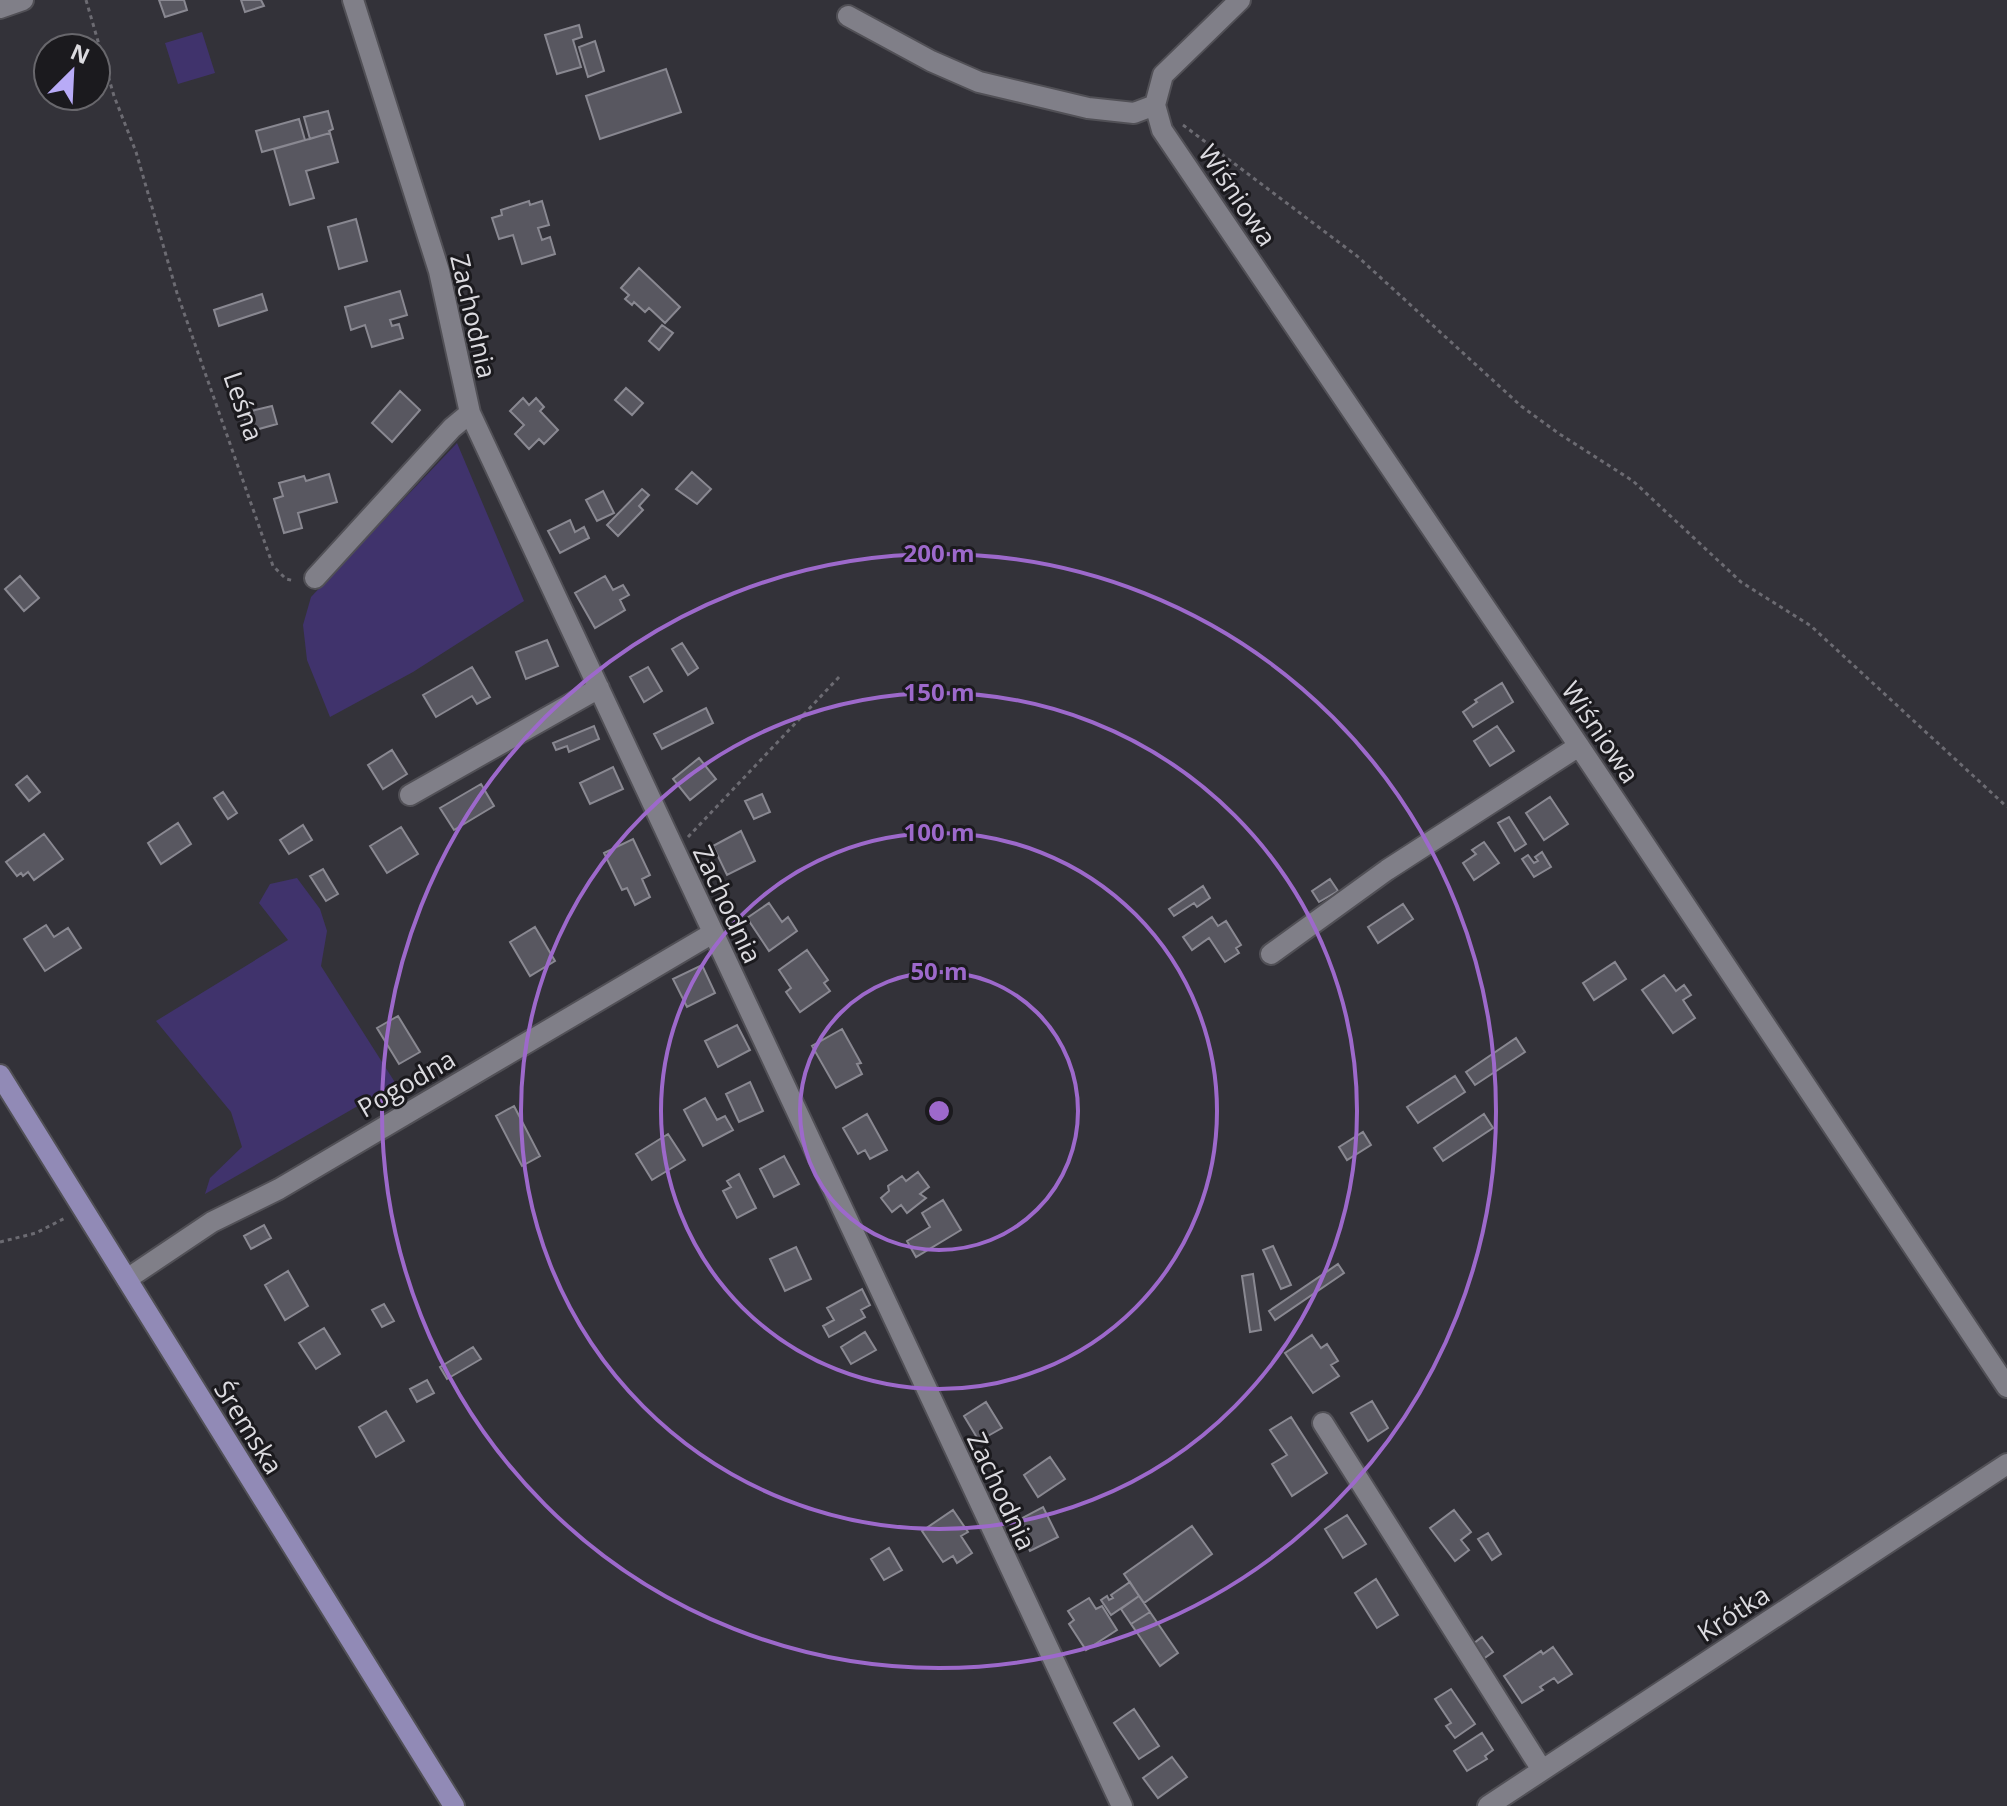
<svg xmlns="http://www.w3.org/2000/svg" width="2007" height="1806" font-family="'Open Sans',sans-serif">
  <rect width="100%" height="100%" fill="#333239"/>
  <path fill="#40336c" d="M202,32L215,73L178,84L165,43Z
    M457,443L524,601L413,672L330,717L307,660L303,625L311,597Z
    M297,878L320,909L327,931L321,966L396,1084L205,1194L210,1178L242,1147L231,1112L156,1021L288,940L259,903L270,884Z"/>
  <path fill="#585760" stroke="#898891" stroke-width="2" d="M159,0H184L187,10L165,17Z
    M241,0H261L264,6L245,12Z
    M579,25L582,37L573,40L581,67L557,74L545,35Z
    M595,41L604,71L588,77L579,47Z
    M666,69L681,112L600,139L586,96Z
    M328,111L333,129L329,131L330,133L310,139L304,117Z
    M299,119L305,140L262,152L256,131Z
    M330,133L338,162L306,171L314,198L290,205L274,149Z
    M529,201L530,205L542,201L549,225L538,228L542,240L550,237L555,254L522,264L513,235L499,239L492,218L502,215L501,210Z
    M356,219L367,261L339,269L328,227Z
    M639,268L680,307L665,323L649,308L645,312L634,302L632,305L625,299L629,295L621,288Z
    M400,291L407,315L390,320L392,326L399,324L403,338L372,347L365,325L351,330L345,307Z
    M262,294L267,310L219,326L214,310Z
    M662,325L673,333L659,350L649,341Z
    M626,388L643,403L632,415L615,400Z
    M400,391L420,410L392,442L372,423Z
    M523,398L529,405L536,398L544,407L540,411L558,430L544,444L539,439L529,449L515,434L524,425L510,411Z
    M272,406L277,424L248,432L243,413Z
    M692,472L711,489L697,504L676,489Z
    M329,474L337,502L298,513L302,528L284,533L274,499L283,496L279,483L304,476L306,481Z
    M642,489L649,495L639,506L643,510L618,536L607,525Z
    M603,491L614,513L597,521L586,500Z
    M570,520L575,532L584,527L589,538L560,553L548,531Z
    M20,576L39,598L24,611L5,589Z
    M605,576L613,590L623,585L629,595L620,600L625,610L595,628L575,593Z
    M547,640L558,666L526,679L516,652Z
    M682,643L698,668L688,675L672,649Z
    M472,667L490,697L477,704L472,696L436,717L423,695Z
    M648,667L662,691L644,702L630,677Z
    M1502,683L1513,702L1473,727L1463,712L1477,702L1475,700Z
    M706,708L713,723L662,749L654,734Z
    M594,726L599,739L569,752L567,746L556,750L553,743Z
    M1497,726L1514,751L1490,766L1474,741Z
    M392,750L407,774L383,789L368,765Z
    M699,758L716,779L690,800L673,779Z
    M613,767L623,789L590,804L580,783Z
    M27,776L40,792L29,801L16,785Z
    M481,784L494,806L454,830L440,808Z
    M223,792L237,813L228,819L214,798Z
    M762,794L770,812L754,819L745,801Z
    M1550,797L1568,824L1544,840L1526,813Z
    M1509,817L1526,844L1515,851L1498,823Z
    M178,823L191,844L161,864L148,843Z
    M303,825L312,840L289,854L280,840Z
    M401,827L418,854L387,873L370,846Z
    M741,831L755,861L727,875L713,846Z
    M44,834L63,859L34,880L28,872L23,876L21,873L17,876L6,862Z
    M633,839L650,875L642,879L650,897L635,905L627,888L622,890L604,853Z
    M1484,842L1499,863L1474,880L1463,863L1476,854L1472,850Z
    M1542,852L1551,867L1534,877L1522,859L1528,855L1534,863L1538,861L1535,857Z
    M323,869L338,894L326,901L310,876Z
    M1330,879L1338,891L1319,902L1312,891Z
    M1203,886L1210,898L1197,907L1194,903L1174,916L1169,909Z
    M769,903L782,922L788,917L797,931L769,951L747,918Z
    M1403,904L1413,919L1378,943L1368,927Z
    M1212,917L1218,926L1226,921L1241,945L1236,948L1239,953L1225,962L1209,938L1192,950L1183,937Z
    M46,925L54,937L68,928L81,948L45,971L24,939Z
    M535,927L555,961L530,976L510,942Z
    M807,950L828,980L824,983L830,991L800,1012L786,992L791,988L779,970Z
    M1615,962L1626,979L1594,1000L1583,983Z
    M702,965L715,993L687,1007L673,979Z
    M1664,975L1676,991L1684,985L1691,995L1683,1000L1695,1018L1673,1033L1642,990Z
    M398,1016L420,1052L399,1064L377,1028Z
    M737,1025L750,1050L718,1067L705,1041Z
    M842,1029L861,1063L857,1064L862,1074L836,1088L812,1046Z
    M1516,1038L1525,1052L1475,1085L1466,1072Z
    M1455,1076L1465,1092L1418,1123L1407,1107Z
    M750,1082L763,1111L739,1122L726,1094Z
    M705,1098L717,1120L725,1116L733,1130L703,1146L684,1110Z
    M514,1106L540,1156L522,1166L496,1116Z
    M867,1114L887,1150L870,1159L865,1150L858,1154L843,1128Z
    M1484,1114L1493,1128L1443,1161L1434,1148Z
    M1363,1132L1371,1145L1347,1160L1339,1147Z
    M668,1134L685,1160L652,1180L636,1154Z
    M784,1156L799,1184L774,1197L760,1169Z
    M918,1172L929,1187L920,1194L926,1198L907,1213L901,1205L892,1212L881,1198L889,1191L888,1186L902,1176L906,1181Z
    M739,1174L756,1208L737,1218L723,1191L731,1187L727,1181Z
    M943,1200L961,1230L916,1257L907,1241L930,1227L922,1213Z
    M264,1225L271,1238L251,1249L244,1236Z
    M1273,1246L1291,1285L1281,1289L1263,1250Z
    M796,1247L811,1279L785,1291L770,1259Z
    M1338,1264L1344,1273L1275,1320L1269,1311Z
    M288,1271L308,1306L285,1320L265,1285Z
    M1253,1274L1261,1330L1250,1332L1242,1276Z
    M862,1289L870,1305L861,1310L865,1317L829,1337L823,1326L834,1320L827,1308Z
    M384,1304L394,1321L382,1327L372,1310Z
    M324,1328L340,1354L316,1369L299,1343Z
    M865,1332L876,1350L851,1364L841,1347Z
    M1312,1335L1321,1348L1327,1344L1338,1361L1331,1365L1339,1376L1313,1393L1285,1353Z
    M473,1347L481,1359L447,1379L440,1367Z
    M427,1380L434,1393L417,1402L410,1389Z
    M1372,1401L1388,1428L1368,1441L1351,1413Z
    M986,1402L1002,1428L979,1441L964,1416Z
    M386,1411L404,1441L376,1457L359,1427Z
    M1291,1417L1327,1473L1292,1496L1272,1464L1287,1455L1270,1430Z
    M1050,1457L1065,1479L1038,1497L1024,1475Z
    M1043,1507L1058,1537L1030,1551L1015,1522Z
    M953,1510L968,1532L961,1536L972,1553L957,1563L953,1556L943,1562L922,1531Z
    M1454,1510L1471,1532L1461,1540L1469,1550L1455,1561L1430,1528Z
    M1347,1515L1366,1544L1343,1558L1325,1529Z
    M1192,1526L1212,1554L1144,1603L1124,1574Z
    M1488,1533L1501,1554L1492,1560L1478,1539Z
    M889,1548L902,1570L884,1580L871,1559Z
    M1376,1579L1398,1615L1377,1628L1355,1593Z
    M1130,1582L1139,1596L1111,1615L1101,1600L1107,1596L1109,1600L1113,1598L1111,1595Z
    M1139,1596L1150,1612L1131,1624L1121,1609Z
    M1089,1598L1096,1609L1102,1606L1117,1630L1086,1650L1069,1624L1074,1620L1068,1611Z
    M1150,1612L1178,1653L1160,1666L1131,1624Z
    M1482,1637L1493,1652L1479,1662L1469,1647Z
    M1553,1647L1572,1674L1558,1683L1554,1678L1540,1687L1543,1690L1522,1703L1504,1676L1541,1651L1543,1654Z
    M1451,1689L1475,1724L1455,1738L1446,1726L1451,1723L1435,1699Z
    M1134,1709L1159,1746L1139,1759L1114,1723Z
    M1482,1733L1493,1750L1485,1756L1487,1759L1467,1771L1454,1751Z
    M1172,1757L1187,1777L1158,1798L1143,1778Z"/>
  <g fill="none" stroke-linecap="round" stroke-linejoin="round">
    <defs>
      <path id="minor" d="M353,0L439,271L470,413L1122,1806
        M0,8L23,0
        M848,16L931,61L979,82L1088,108L1134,113L1155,105
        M1155,105L1162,130L1579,746L2007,1387
        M1155,105L1163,75L1240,0
        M315,578L452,428L470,413
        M410,795L599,688
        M1271,954L1387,870L1579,746
        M127,1279L212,1222L279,1189L713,933
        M1323,1423L1542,1770
        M1488,1806L2007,1464"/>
      <path id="major" d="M0,1075L454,1806"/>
    </defs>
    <use href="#minor" stroke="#515056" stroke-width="24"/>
    <use href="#major" stroke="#515056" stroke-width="24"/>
    <path stroke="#6c6b72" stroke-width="3" stroke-dasharray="4 4" stroke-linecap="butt" d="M86,0L114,96L136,152L177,293L273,566L286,579L295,581
      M1183,125L1357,256L1521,406L1558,433L1633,481L1741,582L1811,626L2007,807
      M688,837L840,676
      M0,1242L36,1233L67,1217"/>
    <use href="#minor" stroke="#807f88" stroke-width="20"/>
    <use href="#major" stroke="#918ab6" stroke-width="20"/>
  </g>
  <g fill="none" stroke="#9d69cb" stroke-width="4">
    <circle cx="939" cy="1111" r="139"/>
    <circle cx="939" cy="1111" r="278"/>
    <circle cx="939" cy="1111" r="418"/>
    <circle cx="939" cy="1111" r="557"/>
  </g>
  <g text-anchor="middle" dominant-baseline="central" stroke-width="6" stroke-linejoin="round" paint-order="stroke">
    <g font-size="26" fill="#dcdbe0" stroke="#1b1a1e">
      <text transform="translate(1238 195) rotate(56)">Wiśniowa</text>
      <text transform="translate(474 316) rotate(77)">Zachodnia</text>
      <text transform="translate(244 406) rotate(71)">Leśna</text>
      <text transform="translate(1601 732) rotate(56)">Wiśniowa</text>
      <text transform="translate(728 904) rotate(65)">Zachodnia</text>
      <text transform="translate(406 1083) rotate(-30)">Pogodna</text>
      <text transform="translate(249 1427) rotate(58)">Śremska</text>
      <text transform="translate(1002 1491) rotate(65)">Zachodnia</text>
      <text transform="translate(1733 1613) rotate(-33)">Krótka</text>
    </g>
  </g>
  <circle cx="939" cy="1111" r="12" fill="#9d69cb" stroke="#1b1a1e" stroke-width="4"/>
  <g font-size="24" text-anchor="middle" font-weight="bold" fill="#9d69cb" stroke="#1b1a1e" stroke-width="6" stroke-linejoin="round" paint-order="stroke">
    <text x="939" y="562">200 m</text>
    <text x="939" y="701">150 m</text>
    <text x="939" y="841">100 m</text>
    <text x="939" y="980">50 m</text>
  </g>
  <g transform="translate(72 72) rotate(24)"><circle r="38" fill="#1b1a1e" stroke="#68676c" stroke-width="2"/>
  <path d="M0-6L14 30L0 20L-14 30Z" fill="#b8abf7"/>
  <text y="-12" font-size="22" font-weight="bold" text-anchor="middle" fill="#dcdbe0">N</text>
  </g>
</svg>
